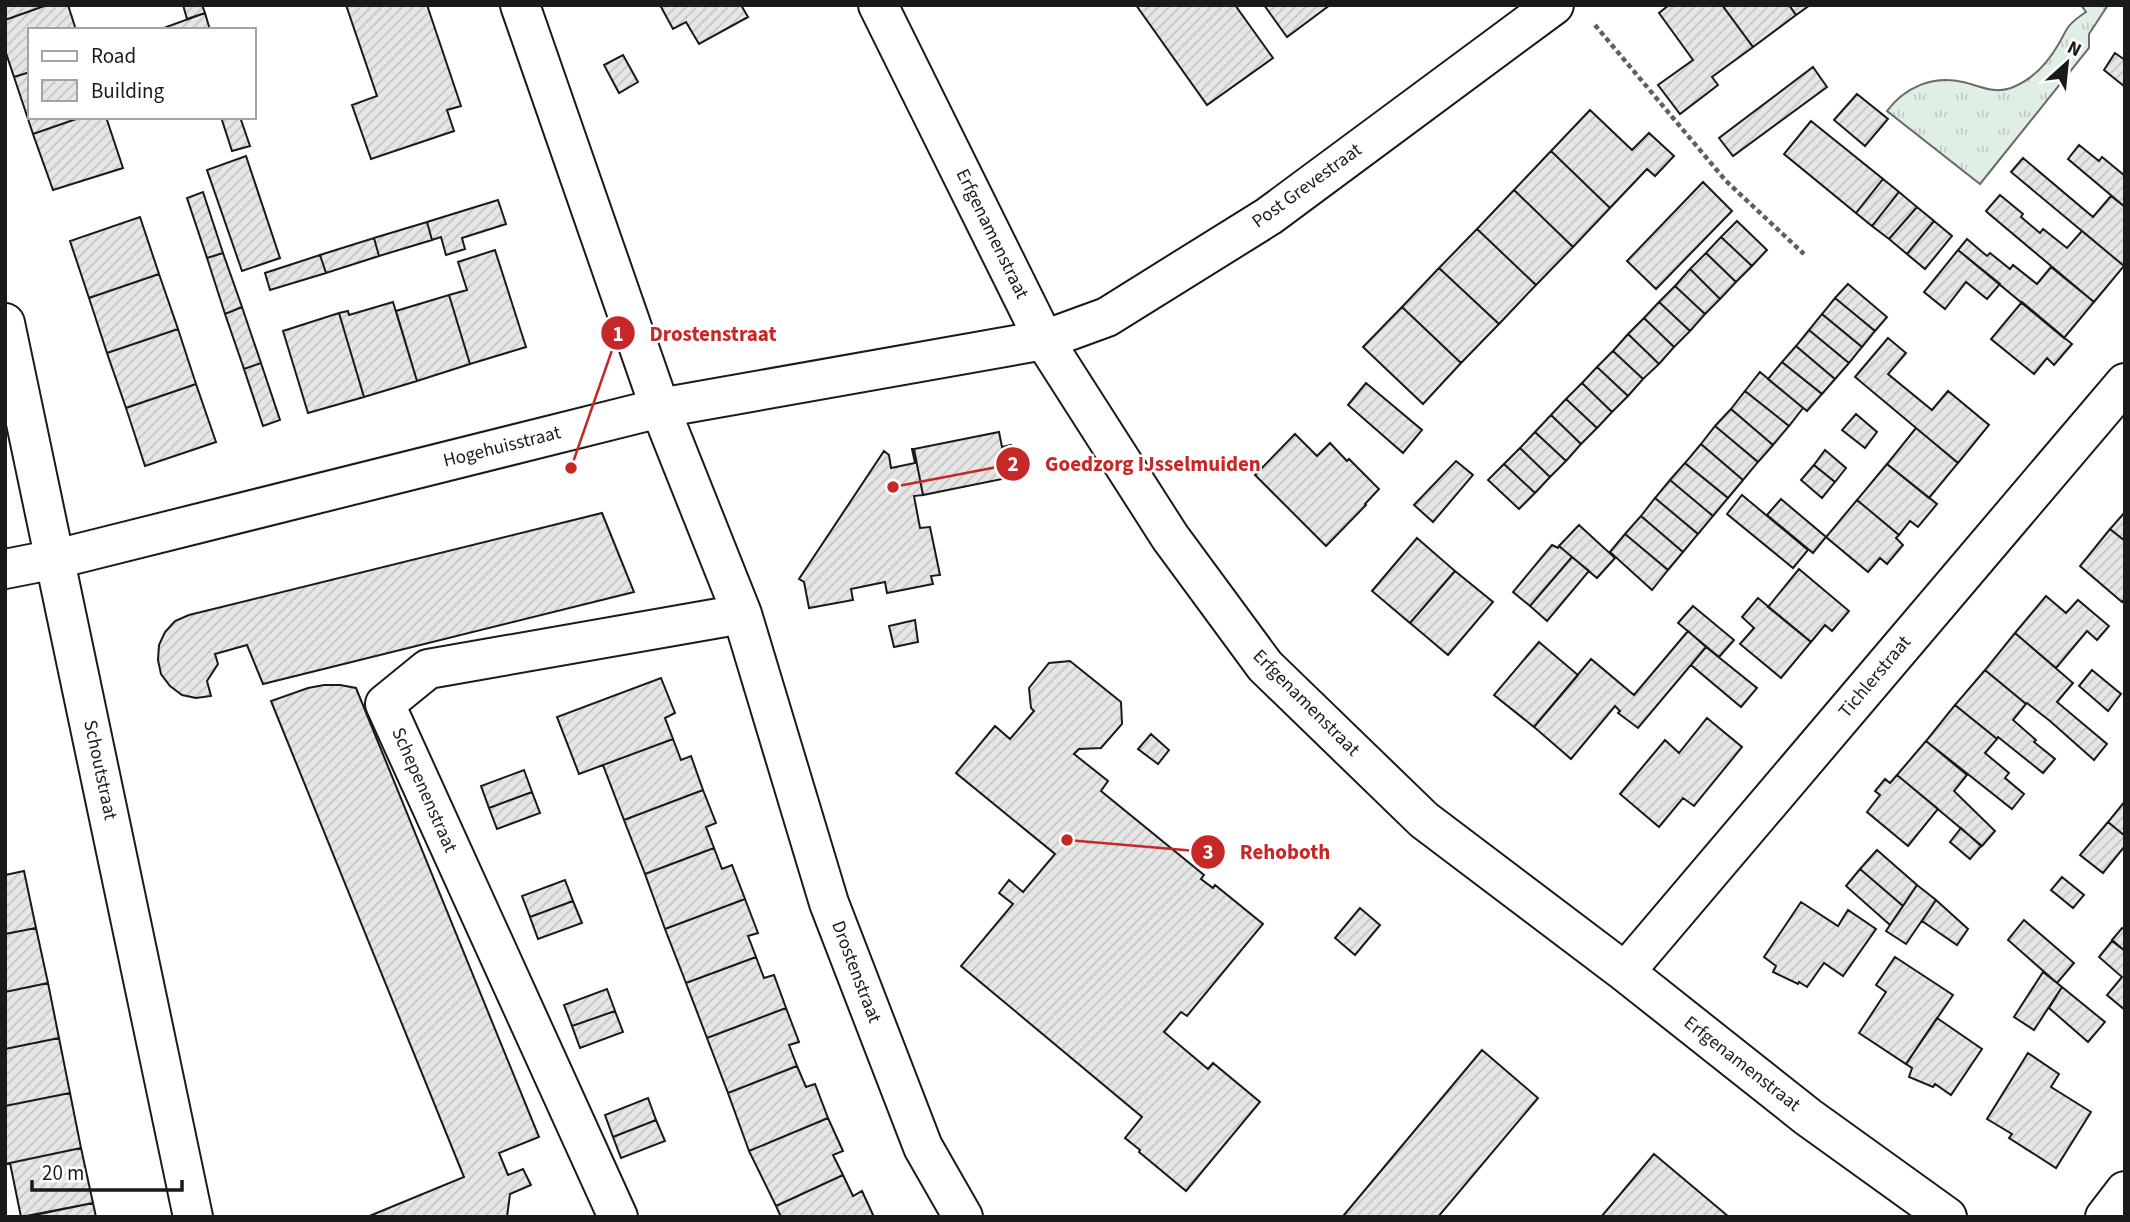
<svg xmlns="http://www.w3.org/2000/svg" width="2130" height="1222" font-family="'Source Sans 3',sans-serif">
  <defs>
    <pattern id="grass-tufts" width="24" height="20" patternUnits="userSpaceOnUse" patternTransform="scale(1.75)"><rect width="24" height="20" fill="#e0efe3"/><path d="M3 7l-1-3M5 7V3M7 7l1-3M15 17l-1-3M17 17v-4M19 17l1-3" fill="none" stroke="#c0ccc2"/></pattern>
    <pattern id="building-hatch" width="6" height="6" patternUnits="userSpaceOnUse" patternTransform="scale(1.75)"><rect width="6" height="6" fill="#e6e6e6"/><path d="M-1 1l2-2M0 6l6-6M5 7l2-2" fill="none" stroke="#c5c5c5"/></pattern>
  </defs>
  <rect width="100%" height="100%" fill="#fff"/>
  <path fill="url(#grass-tufts)" stroke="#6a6a6a" stroke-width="2" d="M2081,5H2108L2089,34V48L1980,184L1887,111C1905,87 1933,75 1963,82C1980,86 1993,94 2011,88C2032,80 2047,64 2058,45C2062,39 2065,31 2069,26C2073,21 2080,16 2086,12Z"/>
  <path fill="url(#building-hatch)" stroke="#1a1a1a" stroke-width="2" d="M5,5H47L5,20Z
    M47,5H68L76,30H30V72L14,77L5,50V20Z
    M183,5H202L205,13L187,19Z
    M346,5H427L461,106L447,110L454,131L371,159L352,105L377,96Z
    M660,5H741L748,17L699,44L686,22L673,29Z
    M1136,5H1235L1273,58L1207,105Z
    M1264,5H1330L1287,37Z
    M1669,5H1722L1753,47L1712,77L1718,85L1680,114L1658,85L1693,60L1659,13Z
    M1722,5H1789L1796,15L1753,47Z
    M1789,5H1810L1796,15Z
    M205,13L210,30H167L166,27Z
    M2115,53L2125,60V87L2104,70Z
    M623,55L638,82L619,93L604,65Z
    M1813,67L1827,87L1733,156L1719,138Z
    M30,72V117H82L33,134L14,77Z
    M1857,94L1888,119L1865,146L1834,120Z
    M1590,110L1632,150L1649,133L1674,156L1655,176L1647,169L1610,208L1551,151Z
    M82,117H106L123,168L53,190L33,134Z
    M221,117H240L250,146L232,151Z
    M1811,121L1883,179L1856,213L1784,154Z
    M2079,145L2099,161L2102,157L2125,176V207L2068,159Z
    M1551,151L1610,208L1573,247L1514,190Z
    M246,156L280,258L242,271L207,170Z
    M2023,158L2093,217L2111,196L2125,207L2124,266L2011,172Z
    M1883,179L1899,192L1872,226L1856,213Z
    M1703,182L1732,211L1656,289L1627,261Z
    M1514,190L1573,247L1536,285L1477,229Z
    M203,192L223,253L207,258L187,198Z
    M1899,192L1917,207L1889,239L1872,226Z
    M2000,195L2023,214L2021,217L2040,233L2043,229L2067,248L2082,231L2124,266L2094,302L1988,213L1986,211Z
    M498,200L506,224L462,238L465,249L446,255L441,237L432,240L427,222Z
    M1917,207L1934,221L1907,254L1889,239Z
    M140,217L159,274L89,298L70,241Z
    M1737,221L1767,250L1752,266L1721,237Z
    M1934,221L1952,236L1925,269L1907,254Z
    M427,222L432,240L379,256L374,238Z
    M1477,229L1536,285L1499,324L1439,268Z
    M1721,237L1752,266L1736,282L1706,253Z
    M374,238L379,256L326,273L320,255Z
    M1967,239L1987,256L1990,253L2010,269L2013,265L2037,284L2051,267L2094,302L2064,338L1958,250Z
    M495,250L526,347L470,364L449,295L467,290L458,262Z
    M1958,250L2000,284L1987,299L1966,282L1945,309L1924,292Z
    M223,253L242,307L225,314L207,258Z
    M1706,253L1736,282L1720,299L1690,269Z
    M320,255L326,273L270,290L265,273Z
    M1439,268L1499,324L1461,363L1402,307Z
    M1690,269L1720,299L1705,314L1675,286Z
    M159,274L178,329L107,353L89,298Z
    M1848,284L1887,317L1875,331L1835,298Z
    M1675,286L1705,314L1690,331L1659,302Z
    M449,295L470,364L417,381L396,311Z
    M1835,298L1875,331L1862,347L1822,314Z
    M393,302L417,381L364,397L339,313L348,311L349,315Z
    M1659,302L1690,331L1674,347L1644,318Z
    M2022,302L2072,344L2054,365L2047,358L2034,374L1991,339Z
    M242,307L261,363L244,369L225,314Z
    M1402,307L1461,363L1423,404L1363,347Z
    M339,313L364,397L308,413L283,331Z
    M1822,314L1862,347L1849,363L1809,330Z
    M1644,318L1674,347L1659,364L1628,334Z
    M178,329L196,384L126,408L107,353Z
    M1809,330L1849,363L1835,379L1796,346Z
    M1628,334L1659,364L1643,379L1613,351Z
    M1888,338L1906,353L1888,374L1932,410L1948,391L1989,425L1958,463L1855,377Z
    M1796,346L1835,379L1822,394L1782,362Z
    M1613,351L1643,379L1628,396L1597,367Z
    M1782,362L1822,394L1807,411L1768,379Z
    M261,363L280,420L263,426L244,369Z
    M1597,367L1628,396L1612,412L1582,383Z
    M1760,372L1803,408L1789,426L1745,391Z
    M1366,383L1422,430L1403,453L1348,405Z
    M1582,383L1612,412L1597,428L1566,399Z
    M196,384L216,442L145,466L126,408Z
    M1745,391L1789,426L1773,445L1731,409Z
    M1566,399L1597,428L1581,444L1551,415Z
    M1731,409L1773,445L1758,462L1715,426Z
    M1856,414L1877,432L1865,448L1842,430Z
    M1551,415L1581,444L1566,461L1535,432Z
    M1715,426L1758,462L1743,480L1701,444Z
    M1916,428L1958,463L1929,498L1887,464Z
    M999,432L1002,447L1011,445L1017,476L923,495L914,449Z
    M1535,432L1566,461L1550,477L1520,448Z
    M1295,434L1317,456L1330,443L1347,461L1349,459L1379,489L1365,504L1366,505L1326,546L1255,475Z
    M1701,444L1743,480L1728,498L1685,463Z
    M1520,448L1550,477L1535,493L1504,464Z
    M912,449H914L923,495L914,496L920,528L930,527L940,575L931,576L933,584L887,593L885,582L851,589L853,600L809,608L804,582L799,579L884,451L889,455L891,468L915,463Z
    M1825,450L1846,468L1835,482L1814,465Z
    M1456,461L1473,475L1433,522L1414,505Z
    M1685,463L1728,498L1713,516L1670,480Z
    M1504,464L1535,493L1519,509L1488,480Z
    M1887,464L1937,504L1918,527L1910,521L1899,535L1857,500Z
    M1814,465L1835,482L1822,498L1801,480Z
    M1670,480L1713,516L1698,534L1655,498Z
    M1742,495L1808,550L1793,568L1727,514Z
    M1655,498L1698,534L1683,552L1641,516Z
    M1781,499L1826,537L1813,553L1767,515Z
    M1857,500L1899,535L1896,538L1903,545L1887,564L1880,558L1868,572L1826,537Z
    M2125,512V541L2110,529Z
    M602,513L634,592L263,684L247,645L215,654L218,664L207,681L211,696L196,698L182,695L170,686L161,674L158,660L159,645L165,632L175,621L189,615Z
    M1641,516L1683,552L1668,570L1625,534Z
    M1579,525L1615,558L1597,578L1559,546Z
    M2110,529L2125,541V598L2122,602L2080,566Z
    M1625,534L1668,570L1652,590L1610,552Z
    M1417,538L1455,571L1410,623L1372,591Z
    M1552,545L1558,548L1559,546L1572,557L1530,606L1513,592Z
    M1572,557L1589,571L1547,621L1530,606Z
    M1799,569L1849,611L1832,631L1825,625L1811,642L1768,607Z
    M1455,571L1493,602L1448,655L1410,623Z
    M2046,596L2066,613L2078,600L2109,626L2097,640L2087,631L2056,668L2015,633Z
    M1758,598L1811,642L1781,678L1740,644L1754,628L1742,617Z
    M1693,606L1734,640L1719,657L1678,623Z
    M915,620L918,642L894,647L889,626Z
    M1688,631L1706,647L1638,728L1618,713L1620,711L1615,706L1571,759L1534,727L1591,659L1634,695Z
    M2015,633L2073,683L2057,702L2107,744L2094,760L2050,721L2027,703L2026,704L1985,670Z
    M1539,642L1578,675L1534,727L1494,695Z
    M1706,647L1757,688L1741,707L1691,665Z
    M1070,661L1121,702L1122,724L1101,748L1079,749L1074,754L1108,781L1101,791L1204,875L1201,879L1213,888L1215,885L1263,924L1187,1016L1181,1012L1164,1032L1208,1069L1213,1063L1260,1102L1186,1191L1139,1152L1140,1150L1125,1138L1142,1117L961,966L1013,904L999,893L1009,880L1023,892L1055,854L956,773L995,726L1010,739L1034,711L1031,708L1029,688L1049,663Z
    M1985,670L2026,704L2013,720L2036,740L2034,742L2055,759L2043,773L1998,737L1997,739L1955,705Z
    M2092,670L2121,694L2108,711L2079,686Z
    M661,678L675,713L665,718L673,739L579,774L557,717Z
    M340,685L356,688L539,1137L499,1153L508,1175L523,1169L531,1185L510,1194L507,1217H367L464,1177L271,701L308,688L324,685Z
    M1955,705L1997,739L1985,753L2009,773L2005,778L2024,794L2012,809L1926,741Z
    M1707,718L1742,747L1694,806L1683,798L1659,827L1620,794L1665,740L1679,753Z
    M1151,734L1169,750L1158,764L1138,749Z
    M673,739L681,760L691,756L703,790L624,820L603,765Z
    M1926,741L1967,775L1954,791L1995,831L1982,846L1897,775Z
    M524,770L532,792L489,808L481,786Z
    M1897,775L1938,809L1908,846L1867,812L1880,795L1875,791L1885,779L1890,783Z
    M703,790L716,823L706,827L714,848L645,874L624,820Z
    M532,792L540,813L497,829L489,808Z
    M2125,801V836L2108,822Z
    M2108,822L2125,836V846L2103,873L2080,855Z
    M1961,828L1981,846L1970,859L1950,842Z
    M714,848L722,869L732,865L745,899L665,929L645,874Z
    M1877,850L1917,885L1903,906L1860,869Z
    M1860,869L1903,906L1890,925L1846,886Z
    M24,871L36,928L5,934V875Z
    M2062,877L2084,895L2073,908L2051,890Z
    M565,880L573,901L530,917L522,896Z
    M1917,885L1936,900L1906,944L1886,931Z
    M745,899L758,933L748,936L756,957L686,983L665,929Z
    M1936,900L1968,929L1957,945L1922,921Z
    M573,901L582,923L538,939L530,917Z
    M1801,902L1838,926L1848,910L1876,929L1843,976L1824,963L1807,987L1799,982L1798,984L1773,972L1776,966L1764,957Z
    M1360,908L1380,925L1355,955L1335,938Z
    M2024,920L2074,963L2057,983L2008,940Z
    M36,928L48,983L5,992V934Z
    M2122,928L2125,930V951L2112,940Z
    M2112,941L2125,951V1010L2107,995L2122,977L2099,957Z
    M756,957L764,978L774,975L786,1008L707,1038L686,983Z
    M1895,957L1953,995L1906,1064L1859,1033L1886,992L1876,985Z
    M2043,972L2062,987L2034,1030L2014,1017Z
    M48,983L59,1038L5,1049V992Z
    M2062,987L2105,1022L2088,1042L2049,1008Z
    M607,989L615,1011L572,1026L564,1005Z
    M786,1008L799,1042L789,1045L797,1066L728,1093L707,1038Z
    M615,1011L623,1032L580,1048L572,1026Z
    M1937,1018L1982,1049L1951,1095L1935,1084L1933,1087L1909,1077L1912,1068L1906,1064Z
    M59,1038L70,1093L5,1106V1049Z
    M1482,1050L1538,1098L1438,1217H1346L1344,1215Z
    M2028,1053L2059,1074L2051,1087L2091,1112L2056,1168L2009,1138L2012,1134L1987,1119Z
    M797,1066L806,1087L815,1084L828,1118L749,1151L728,1093Z
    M70,1093L81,1148L5,1164V1106Z
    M648,1098L656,1120L613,1137L605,1115Z
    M828,1118L843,1151L833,1155L843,1175L776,1206L749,1151Z
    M656,1120L665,1141L621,1158L613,1137Z
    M81,1148L93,1203L21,1217L10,1163Z
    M1654,1154L1729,1217H1601Z
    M843,1175L853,1196L862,1191L874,1217H781L776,1206Z
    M93,1203L96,1217H25Z"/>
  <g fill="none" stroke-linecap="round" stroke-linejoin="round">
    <defs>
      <path id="street" d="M520,5L660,408L742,614L829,903L923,1147L963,1217
        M878,5L1044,340L1170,537L1265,666L1424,820L1625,972L1808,1117L1947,1217
        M5,323L193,1217
        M5,569L56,559L660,408L1044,340L1107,317L1269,216L1554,5
        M1625,972L2125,383
        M618,1217L385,704L428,669L742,614
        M2105,1217L2125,1191"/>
    </defs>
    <use href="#street" stroke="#1a1a1a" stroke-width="42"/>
    <path stroke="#5f5f5f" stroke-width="4.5" stroke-dasharray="5 3.5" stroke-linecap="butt" d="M1595,25L1726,181L1804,254"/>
    <use href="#street" stroke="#fff" stroke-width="38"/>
  </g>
  <g text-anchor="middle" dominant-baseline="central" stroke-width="5" stroke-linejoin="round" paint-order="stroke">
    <g font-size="19" fill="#1a1a1a" stroke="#fff">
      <text transform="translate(1307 186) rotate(-36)">Post Grevestraat</text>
      <text transform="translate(992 234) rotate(64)">Erfgenamenstraat</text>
      <text transform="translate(502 447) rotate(-14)">Hogehuisstraat</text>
      <text transform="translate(1875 677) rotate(-50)">Tichlerstraat</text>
      <text transform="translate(1306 703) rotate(45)">Erfgenamenstraat</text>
      <text transform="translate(100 770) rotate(78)">Schoutstraat</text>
      <text transform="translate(424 790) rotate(66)">Schepenenstraat</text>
      <text transform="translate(856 972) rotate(69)">Drostenstraat</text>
      <text transform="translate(1742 1064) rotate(38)">Erfgenamenstraat</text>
    </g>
  </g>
  <path fill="none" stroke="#c62828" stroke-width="2.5" d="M571 468L618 333M893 487L1013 464M1067 840L1208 852"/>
  <g fill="#c62828" stroke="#fff" stroke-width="2.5">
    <circle cx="571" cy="468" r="7"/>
    <circle cx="893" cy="487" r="7"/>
    <circle cx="1067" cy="840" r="7"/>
    <circle cx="618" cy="333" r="18"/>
    <circle cx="1013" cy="464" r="18"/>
    <circle cx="1208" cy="852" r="18"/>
  </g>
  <g font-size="21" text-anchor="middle" font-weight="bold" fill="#fff">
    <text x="618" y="341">1</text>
    <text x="1013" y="471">2</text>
    <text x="1208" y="859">3</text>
  </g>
  <g font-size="21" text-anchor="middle" font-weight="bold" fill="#c62828" stroke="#fff" stroke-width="5" stroke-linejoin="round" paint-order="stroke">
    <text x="713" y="341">Drostenstraat</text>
    <text x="1153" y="471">Goedzorg IJsselmuiden</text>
    <text x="1285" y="859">Rehoboth</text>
  </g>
  <rect width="2130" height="1222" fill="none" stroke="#1a1a1a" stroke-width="14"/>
  <rect x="28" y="28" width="228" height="91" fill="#ffffff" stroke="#a3a3a3" stroke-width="2"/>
  <rect x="42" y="51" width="35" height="10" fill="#ffffff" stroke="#a3a3a3" stroke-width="2"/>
  <text x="91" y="63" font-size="21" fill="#1a1a1a">Road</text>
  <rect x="42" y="80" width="35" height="21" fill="url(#building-hatch)" stroke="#a3a3a3" stroke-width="2"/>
  <text x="91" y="98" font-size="21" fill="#1a1a1a">Building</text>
  <g transform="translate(2067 63) rotate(27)" stroke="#ffffff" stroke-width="5" paint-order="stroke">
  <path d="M0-5L12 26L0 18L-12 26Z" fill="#1a1a1a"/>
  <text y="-10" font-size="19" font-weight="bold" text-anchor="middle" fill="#1a1a1a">N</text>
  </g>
  <path d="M32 1180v10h150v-10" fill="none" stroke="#1a1a1a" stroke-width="3.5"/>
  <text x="42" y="1180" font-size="21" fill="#1a1a1a" stroke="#ffffff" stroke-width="5" paint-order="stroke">20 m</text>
</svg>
